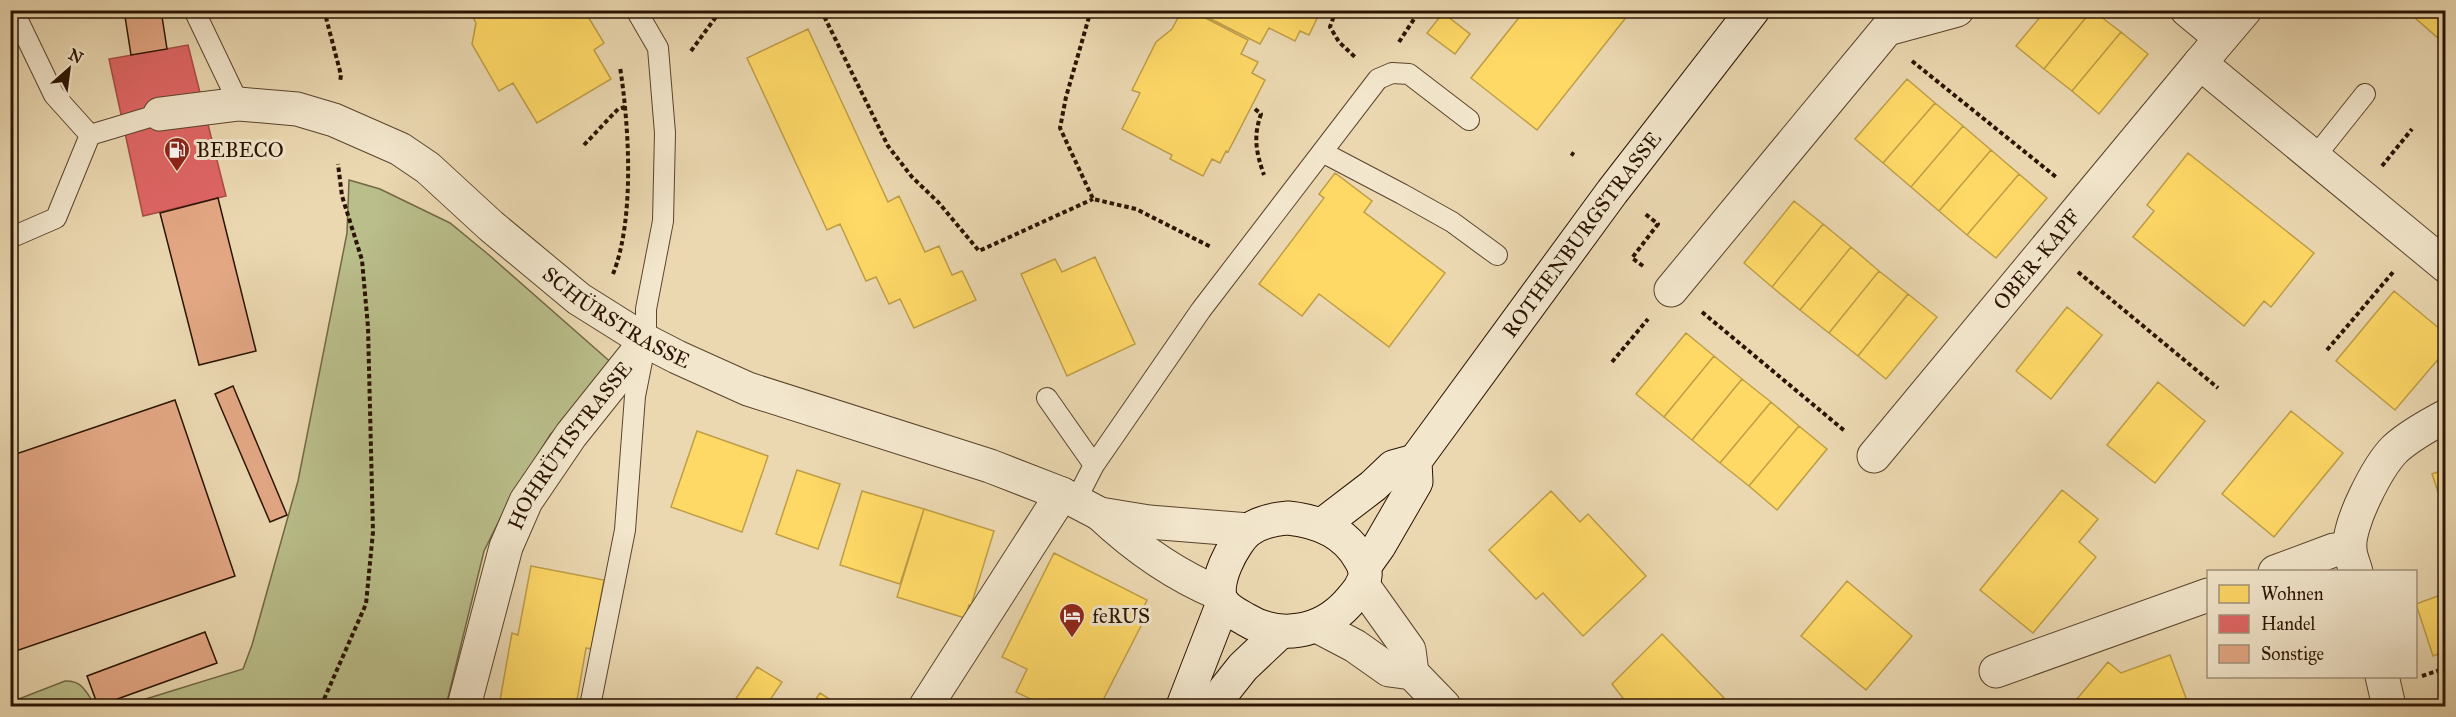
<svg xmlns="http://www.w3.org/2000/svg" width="2456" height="717" font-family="'IM FELL Great Primer',serif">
  <rect width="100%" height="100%" fill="#ebd8b1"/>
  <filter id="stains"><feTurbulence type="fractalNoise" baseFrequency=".00333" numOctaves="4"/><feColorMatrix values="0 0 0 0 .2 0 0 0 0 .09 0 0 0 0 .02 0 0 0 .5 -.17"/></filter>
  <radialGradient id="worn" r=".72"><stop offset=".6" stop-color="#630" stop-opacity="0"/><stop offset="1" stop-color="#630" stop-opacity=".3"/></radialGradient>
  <path fill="#b9be8a" stroke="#726845" stroke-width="1.5" d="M349,180L380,189L450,223L489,255L614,365L550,435L509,501L484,551L446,706H123L243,669L252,645L298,481L347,233Z
    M65,681C83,680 86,693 96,706H11V702Z"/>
  <path fill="#ffd966" stroke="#bf9e47" stroke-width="1.5" d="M472,10H584L604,43L594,50L611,79L537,123L513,83L499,91L472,44L476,23L470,12Z
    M1182,10H1190L1248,40L1241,54L1258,62L1252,73L1265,80L1228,152L1226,151L1220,163L1212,159L1203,176L1170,159L1172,155L1122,129L1140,93L1132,90L1156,42L1172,29Z
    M1207,10H1321L1309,35L1300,31L1295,41L1269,28L1260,44L1205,16Z
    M1525,10H1632L1537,130L1471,78Z
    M2046,10H2092L2044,69L2016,46Z
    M2092,10L2121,32L2072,91L2044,69Z
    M2406,10H2446V45Z
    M1443,13L1470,34L1455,54L1427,33Z
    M808,29L888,202L899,196L925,252L939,246L952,275L962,271L976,300L914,328L900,299L889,304L876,277L866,281L840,224L827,230L747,58Z
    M2121,32L2148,54L2099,114L2072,91Z
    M1907,79L1935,103L1883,163L1855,139Z
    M1935,103L1963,126L1911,187L1883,163Z
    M1963,126L1991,150L1939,211L1911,187Z
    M1991,150L2019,174L1967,235L1939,211Z
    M2188,153L2314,253L2271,307L2264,301L2244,326L2133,237L2154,211L2147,205Z
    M1335,173L1372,201L1364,212L1445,273L1389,347L1319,294L1302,316L1259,284L1324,198L1319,194Z
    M2019,174L2047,198L1996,258L1967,235Z
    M1794,201L1823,224L1772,287L1744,263Z
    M1823,224L1851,247L1800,310L1772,287Z
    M1851,247L1879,271L1829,333L1800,310Z
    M1095,257L1135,344L1067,376L1021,274L1055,259L1062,272Z
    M1879,271L1908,294L1858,356L1829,333Z
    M2394,291L2446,334V350L2395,410L2336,361Z
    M1908,294L1937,317L1886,379L1858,356Z
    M2067,307L2102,335L2051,399L2016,371Z
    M1686,333L1714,356L1664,417L1636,394Z
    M1714,356L1742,379L1692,440L1664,417Z
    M1742,379L1771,402L1720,463L1692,440Z
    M2158,382L2205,421L2155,483L2107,445Z
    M1771,402L1799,426L1749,486L1720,463Z
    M2291,411L2343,453L2274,537L2222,494Z
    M1799,426L1827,449L1777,510L1749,486Z
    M697,431L768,456L742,532L671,507Z
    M2446,469V515L2432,474Z
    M797,470L840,484L818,549L776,534Z
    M2062,490L2098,519L2079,542L2096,557L2033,633L1980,590Z
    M862,491L924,509L900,584L840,565Z
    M1551,491L1580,522L1588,514L1646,576L1583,636L1543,593L1536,599L1489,550Z
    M924,509L994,531L971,606L969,605L965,618L897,597Z
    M1054,553L1147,600L1138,619L1143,622L1100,706H1045L1016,692L1027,669L1002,657Z
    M531,566L604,580L591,649L586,648L576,706H532L500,700L512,633L518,635Z
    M1847,581L1912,636L1866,690L1801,636Z
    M2446,593V651L2433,656L2416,604Z
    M1662,634L1724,698L1715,706H1626V702L1612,684Z
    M2170,655L2189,706H2071L2108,662L2121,673Z
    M757,667L782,682L766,706H731Z
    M820,693L840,706H811Z"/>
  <path fill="#e06666" stroke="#a94d47" stroke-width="1.5" d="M188,45L226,196L143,216L109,59Z"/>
  <path fill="#e4a885" stroke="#2a1300" stroke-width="1.5" d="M124,10H161L167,49L131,55Z
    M218,198L256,351L199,365L160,213Z
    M233,386L287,515L270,522L215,394Z
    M175,400L235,576L10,653V456Z
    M205,632L217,663L98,706L87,676Z"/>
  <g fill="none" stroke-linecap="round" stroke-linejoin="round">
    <defs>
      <path id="service" d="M13,10L54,95L90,135L160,114
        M194,10L239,104
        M1322,152L1402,194L1452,222L1497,255
        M2314,158L2365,94
        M10,238L56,218L90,135
        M1047,398L1094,465
        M1075,502L1094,465L1201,310L1378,79L1392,73L1409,74L1469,120
        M590,706L625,530L635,396L646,341V309L663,221L665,133L658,48L636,10"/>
      <g id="minor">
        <path d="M2187,10L2221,38"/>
        <path d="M2245,10L2200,63L2446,266"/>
        <path id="s1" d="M160,114L239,104L297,109L334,120L400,149L428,168L491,226L579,299L646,341L677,357L748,389L990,466L1062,494L1100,514L1149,522L1249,530"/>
        <path d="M1671,290L1887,29L1957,10"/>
        <path id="s2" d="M1874,456L2200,63"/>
        <path d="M1100,514C1134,546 1175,575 1218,593"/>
        <path d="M2275,572L2334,550L2349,548"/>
        <path d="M2356,572C2354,564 2350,556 2350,549C2347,525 2378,466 2395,449C2409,436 2429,425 2446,416"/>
        <path d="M1362,584L1409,650L1412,673L1444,706"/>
        <path d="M1317,626L1355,646L1389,670L1412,673"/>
        <path d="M1996,671L2208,595"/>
        <path d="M2382,676L2389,706"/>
        <path id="s3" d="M464,706L506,547L526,501L571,435L646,341"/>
        <path d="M926,706L1062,494"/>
      </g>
      <g id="secondary">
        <path d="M1288,518C1317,521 1345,531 1360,559C1363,564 1366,569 1365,576C1364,586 1354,596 1348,603C1321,633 1279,640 1245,619C1238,615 1228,610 1223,603C1210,587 1234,541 1249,530C1260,522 1274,519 1288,518Z"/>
        <path d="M1322,525L1373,486L1393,467L1415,461"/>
        <path id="s4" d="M1364,567L1379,546L1416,482L1415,461L1612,192L1753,10"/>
        <path d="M1183,706L1223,603"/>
        <path d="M1212,706L1243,667L1280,632"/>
      </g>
    </defs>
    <use href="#service" stroke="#5a442c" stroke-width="22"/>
    <use href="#minor" stroke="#5a442c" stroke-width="35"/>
    <use href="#secondary" stroke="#2a1300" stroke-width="35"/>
    <path stroke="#2a1300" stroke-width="4" stroke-dasharray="4.5 3" stroke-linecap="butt" d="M324,10L341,75L340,82
      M821,10L888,146L912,177L939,203L979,251L1093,199
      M1091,10L1066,97L1060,128L1093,199L1136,209L1211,247
      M1336,10L1330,27L1339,42L1356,58
      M1399,42L1420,10
      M691,51L721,10
      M1912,61L2056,177
      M1255,109L1261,114C1253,137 1256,152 1264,175
      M584,145L618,109L625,107
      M1571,153L1574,155
      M2382,166L2412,129
      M1643,266L1632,258L1658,224L1644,213
      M2078,272L2218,388
      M613,274C635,219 629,125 620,67
      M1702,312L1846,432
      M2327,350L2394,271
      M1612,362L1648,319
      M2422,676L2446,668
      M321,706L366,604L373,532L368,327L362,260L342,196L338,164"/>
    <use href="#service" stroke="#f2e6cc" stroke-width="20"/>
    <use href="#minor" stroke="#f2e6cc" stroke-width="33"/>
    <use href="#secondary" stroke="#f2e6cc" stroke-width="33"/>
  </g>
  <defs>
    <symbol id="fuel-pin" viewBox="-11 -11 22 30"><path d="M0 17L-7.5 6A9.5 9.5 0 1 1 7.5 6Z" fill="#8f2418" stroke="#f2e6cc"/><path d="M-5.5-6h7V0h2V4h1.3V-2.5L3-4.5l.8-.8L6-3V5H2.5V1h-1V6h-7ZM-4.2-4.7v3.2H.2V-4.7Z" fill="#fff"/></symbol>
    <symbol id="hotel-pin" viewBox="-11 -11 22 30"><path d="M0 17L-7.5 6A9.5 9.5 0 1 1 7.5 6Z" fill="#8f2418" stroke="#f2e6cc"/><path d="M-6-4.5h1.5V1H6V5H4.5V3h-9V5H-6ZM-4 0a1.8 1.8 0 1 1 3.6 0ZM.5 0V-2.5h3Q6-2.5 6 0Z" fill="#fff"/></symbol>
  </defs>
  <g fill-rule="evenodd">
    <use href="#fuel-pin" x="162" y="135" width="30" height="40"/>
    <use href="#hotel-pin" x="1057" y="601" width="30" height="40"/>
  </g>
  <g text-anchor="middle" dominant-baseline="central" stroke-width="6" stroke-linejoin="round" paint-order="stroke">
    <g font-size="21" fill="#2a1300" stroke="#f2e6cc" text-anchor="start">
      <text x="196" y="150">BEBECO</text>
      <text x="1092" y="616">feRUS</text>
    </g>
    <g font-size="21" fill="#2a1300" stroke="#f2e6cc">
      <text stroke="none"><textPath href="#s4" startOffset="402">ROTHENBURGSTRASSE</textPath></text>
      <text stroke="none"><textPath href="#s2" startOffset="255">OBER-KAPF</textPath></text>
      <text stroke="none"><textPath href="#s1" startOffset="524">SCHÜRSTRASSE</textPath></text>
      <text stroke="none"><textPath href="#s3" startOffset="285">HOHRÜTISTRASSE</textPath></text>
    </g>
  </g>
  <rect width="2456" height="717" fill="none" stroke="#ebd8b1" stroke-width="36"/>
  <rect x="12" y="12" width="2432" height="693" fill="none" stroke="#2a1300" stroke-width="3"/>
  <rect x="18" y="18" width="2420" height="681" fill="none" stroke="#2a1300" stroke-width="1.5"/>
  <rect x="2207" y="570" width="210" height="108" fill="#f2e6cc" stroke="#a2927a" stroke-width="1.5"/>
  <rect x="2219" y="585" width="30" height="18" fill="#ffd966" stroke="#a2927a" stroke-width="1.5"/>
  <text x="2261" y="600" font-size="18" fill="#2a1300">Wohnen</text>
  <rect x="2219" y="615" width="30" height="18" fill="#e06666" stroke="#a2927a" stroke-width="1.5"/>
  <text x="2261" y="630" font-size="18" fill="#2a1300">Handel</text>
  <rect x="2219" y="645" width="30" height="18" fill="#e4a885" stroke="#a2927a" stroke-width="1.5"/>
  <text x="2261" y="660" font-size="18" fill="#2a1300">Sonstige</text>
  <g transform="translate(69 69) rotate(28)" stroke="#f2e6cc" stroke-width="4.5" paint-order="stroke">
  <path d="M0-4.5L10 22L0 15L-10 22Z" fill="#2a1300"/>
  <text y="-9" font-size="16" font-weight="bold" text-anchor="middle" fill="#2a1300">N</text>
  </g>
  <rect width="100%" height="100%" filter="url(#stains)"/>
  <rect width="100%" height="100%" fill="url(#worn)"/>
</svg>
